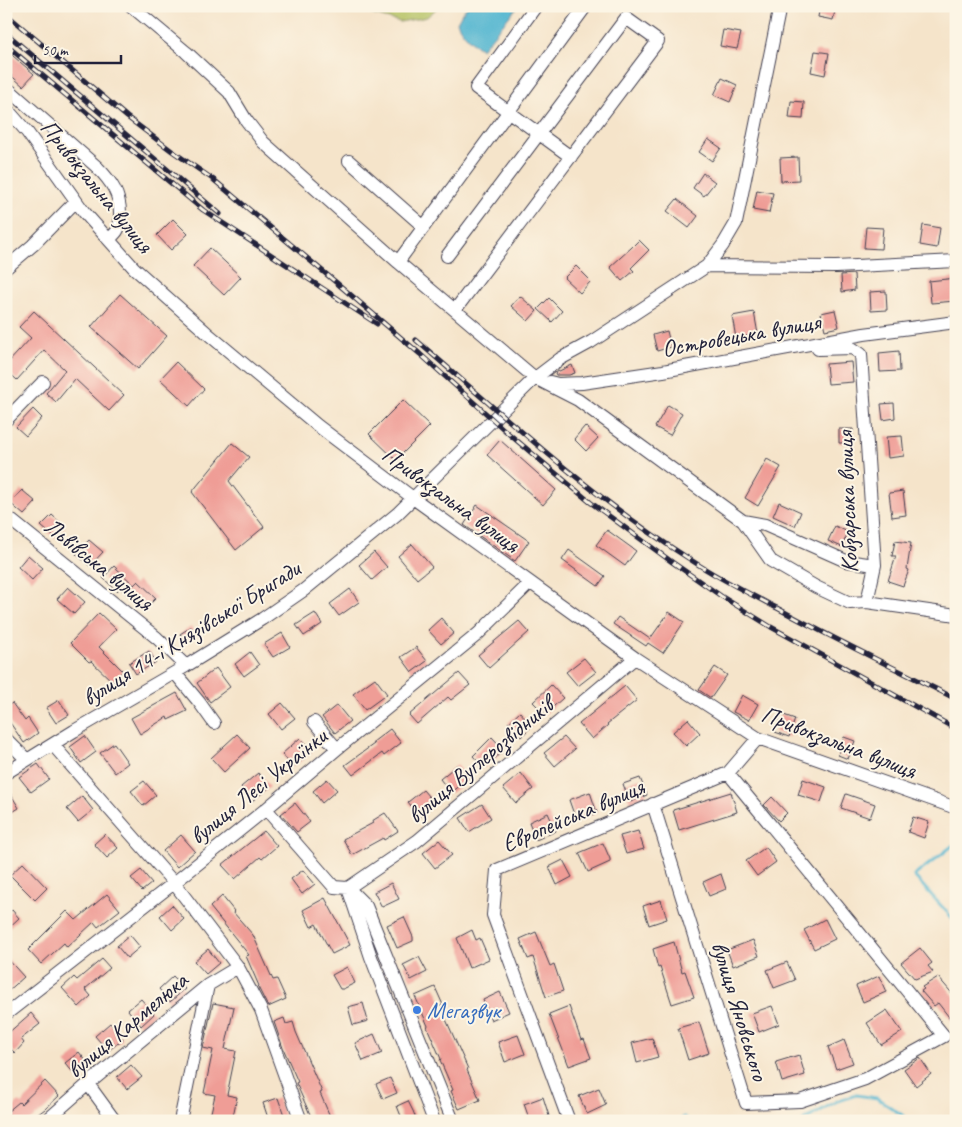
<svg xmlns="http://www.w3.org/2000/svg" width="962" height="1127" font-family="Caveat,sans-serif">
  <rect width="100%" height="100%" fill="#fcf5e5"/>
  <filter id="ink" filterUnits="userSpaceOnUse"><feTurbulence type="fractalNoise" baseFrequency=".02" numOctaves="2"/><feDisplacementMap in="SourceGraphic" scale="10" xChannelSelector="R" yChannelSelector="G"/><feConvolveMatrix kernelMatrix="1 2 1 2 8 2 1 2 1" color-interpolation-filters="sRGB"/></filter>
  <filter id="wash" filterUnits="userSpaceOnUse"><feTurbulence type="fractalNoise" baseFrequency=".0096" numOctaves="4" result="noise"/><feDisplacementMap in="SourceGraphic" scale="20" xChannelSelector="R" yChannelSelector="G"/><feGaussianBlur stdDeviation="1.12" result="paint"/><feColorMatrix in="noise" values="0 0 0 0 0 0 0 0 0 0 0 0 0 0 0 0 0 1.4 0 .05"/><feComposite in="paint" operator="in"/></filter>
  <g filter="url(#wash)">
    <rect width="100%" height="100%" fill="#f5e4ca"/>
    <path fill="#b4c162" stroke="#6b724e" d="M343,6H439L427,17L400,22Z"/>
    <path fill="#51b5d0" stroke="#3a6c86" d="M468,6H518L482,49C471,42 462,34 457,22L462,13Z"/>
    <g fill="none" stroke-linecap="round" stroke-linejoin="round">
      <path stroke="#51b5d0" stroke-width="3" d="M956,843L914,876L956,922
        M680,1121L684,1117L689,1121
        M803,1121L837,1101L856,1095L877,1098L911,1121"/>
    </g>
    <g id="blocks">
      <path fill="#ef9d96" d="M820,6H836L833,20L818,17Z
        M723,30L741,33L737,49L720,46Z
        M6,50L34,74L23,86L6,71Z
        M815,51L829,53L825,75L811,72Z
        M722,78L737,85L730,102L714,95Z
        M791,101L804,102L803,119L789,118Z
        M708,139L721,148L712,161L699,152Z
        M798,157L799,180L781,181L780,158Z
        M703,173L715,182L704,196L693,188Z
        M757,190L773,193L769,213L753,210Z
        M677,199L698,216L689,228L667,211Z
        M173,219L188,234L171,250L157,235Z
        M923,225L940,228L937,248L920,245Z
        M866,227L883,228L881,249L864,248Z
        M639,240L649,250L631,268L634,271L622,281L610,267L631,248Z
        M210,248L241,277L224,295L193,266Z
        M576,266L591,281L580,293L564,278Z
        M854,274L855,290L842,292L841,275Z
        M956,278V301L931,303L929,281Z
        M886,291L887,310L871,311L870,292Z
        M120,294L167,336L138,369L91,327Z
        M520,296L537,311L528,321L511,306Z
        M549,298L562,311L552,322L538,309Z
        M835,310L839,327L825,330L821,313Z
        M34,311L124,395L109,411L75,379L56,402L46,393L65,370L44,350L17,380L6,370V365L31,338L19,327Z
        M754,312L758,334L736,338L732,316Z
        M667,331L671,347L657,351L653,335Z
        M899,351L900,371L880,372L879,353Z
        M176,362L204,389L189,406L160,379Z
        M851,362L853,382L828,384L826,364Z
        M572,365L575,373L569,375H556L555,373L557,372Z
        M403,400L430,426L396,460L369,434Z
        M894,403L895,418L883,420L881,404Z
        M668,405L682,413L670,435L655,427Z
        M33,409L42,418L26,436L16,427Z
        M585,426L598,438L586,451L574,439Z
        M839,429H853L852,443H839Z
        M902,436L904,456L888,458L886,437Z
        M500,440L556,490L543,505L487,455Z
        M232,443L249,457L229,481L264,527L236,550L192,492Z
        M767,459L781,467L758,506L745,498Z
        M22,490L36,502L24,515L10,503Z
        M903,491L906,515L892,517L889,493Z
        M779,502L801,512L795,526L773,516Z
        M477,505L529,541L515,561L464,525Z
        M52,515L65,527L55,538L41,526Z
        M835,526L848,532L842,547L828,541Z
        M607,530L636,551L625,566L596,545Z
        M89,540L103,552L90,566L76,554Z
        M895,541L911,543L907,569L909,570L903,586L888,581L896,556H892Z
        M412,544L432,567L417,579L398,556Z
        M569,550L605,576L598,586L562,560Z
        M374,552L387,567L372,580L359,565Z
        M28,555L43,568L32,580L18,567Z
        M114,566L134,585L138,581L156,598L144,610L120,588L117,591L103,578Z
        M68,587L85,602L74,614L57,599Z
        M350,589L359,602L339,616L330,604Z
        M669,612L684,622L663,653L648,643L646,646L613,624L618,617L650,639Z
        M99,613L116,629L99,647L123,671L113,682L91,661L89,662L70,643Z
        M315,613L322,624L304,636L296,625Z
        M441,618L454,633L441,644L428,630Z
        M519,621L529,632L489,668L478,655Z
        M191,627L196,635L186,642L180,634Z
        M282,633L290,647L273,657L264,644Z
        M416,647L427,661L412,672L401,657Z
        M149,651L156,662L136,674L129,663Z
        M250,652L259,665L244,676L235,664Z
        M584,658L596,672L578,686L566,672Z
        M715,667L727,675L711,698L699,690Z
        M216,668L230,687L210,702L197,683Z
        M459,673L470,685L451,700L448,697L417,724L409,715Z
        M375,678L387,694L365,710L353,694Z
        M551,685L563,698L545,714L533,702Z
        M625,686L637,700L607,724L608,725L592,739L579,724Z
        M177,693L187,711L168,720L167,717L140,734L131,718Z
        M742,695L758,704L749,720L733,712Z
        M59,700L69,715L56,723L46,708Z
        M12,703L25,721L28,718L38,733L24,743L6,717V707Z
        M282,703L295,718L281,729L269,714Z
        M337,705L350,721L335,733L322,717Z
        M520,712L532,726L521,737L508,723Z
        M781,714L795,719L789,737L775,732Z
        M688,719L700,733L686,746L673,732Z
        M390,729L401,743L384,756L382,753L353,775L345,765L374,744L373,742Z
        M237,734L250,748L224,772L211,758Z
        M85,736L96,752L81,763L70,747Z
        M492,737L504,750L484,768L473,756Z
        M564,737L575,749L555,766L544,753Z
        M844,737L855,741L848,759L838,755Z
        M300,738L312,752L293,767L282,754Z
        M114,743L128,763L115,773L100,753Z
        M38,764L49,779L31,792L19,777Z
        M457,765L468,779L451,793L440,779Z
        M258,773L270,787L252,801L241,787Z
        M521,773L533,789L516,803L503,788Z
        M640,778L647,795L630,802L623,784Z
        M327,779L337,790L322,803L313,791Z
        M803,779L826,787L821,802L798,795Z
        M144,781L156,795L143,806L131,791Z
        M6,786L19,808L6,816Z
        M423,790L435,804L420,817L408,802Z
        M590,792L597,813L576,820L569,800Z
        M731,792L737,812L679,830L673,810Z
        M846,794L875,804L870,818L841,808Z
        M82,796L93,810L78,822L67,809Z
        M772,797L787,813L779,821L764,805Z
        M295,803L310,822L297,832L281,814Z
        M482,804L491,818L469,832L460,818Z
        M385,813L398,831L384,840L383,838L352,855L343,839L373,823L372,821Z
        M548,813L556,831L536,840L529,822Z
        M913,817L929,822L924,838L908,832Z
        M264,831L277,846L262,859L260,857L235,879L222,865Z
        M638,831L644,849L626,854L620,836Z
        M105,834L118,848L107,858L94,844Z
        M181,835L195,851L177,867L163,851Z
        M439,840L452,855L435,868L423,853Z
        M603,843L610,859V862L588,872L579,853Z
        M766,847L776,862L757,876L746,861Z
        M563,860L572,877L557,885L549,867Z
        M23,863L47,888L35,900L10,875Z
        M141,870L152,883L142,891L131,878Z
        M303,870L315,884L302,894L291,879Z
        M721,874L726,889L709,896L703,882Z
        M391,883L399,899L382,907L374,892Z
        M107,894L120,910L98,927L94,922L67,947L64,943L41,964L28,950L67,911L76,920Z
        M222,896L234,911L233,912L253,935L273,980L277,979L286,999L268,1007L258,987L259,986L246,956L249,955L210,907Z
        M325,898L350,945L332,954L316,924L311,927L303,910Z
        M661,900L667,919L649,925L643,906Z
        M172,905L184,919L172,930L160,916Z
        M12,910L19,918L6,930V915Z
        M404,917L413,937V941L397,948L387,925Z
        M825,919L835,939L814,949L804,930Z
        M472,930L476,940L480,938L489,959L469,968L457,938Z
        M536,932L550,966L554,964L563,991L546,997L533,957L528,959L520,939Z
        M130,935L140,947L127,958L117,946Z
        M753,940L759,956L733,966L727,950Z
        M674,942L682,972L685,971L694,997L672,1004L660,967L658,968L653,949Z
        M920,948L932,963L928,966L933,972L915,979L901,963Z
        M208,949L219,963L206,974L194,961Z
        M6,957L24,977L6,993Z
        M419,957L427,972L411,980L403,965Z
        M102,959L110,968L85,989L91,996L79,1007L62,988L74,977L77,980Z
        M787,962L795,980L774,988L767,970Z
        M347,967L355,983L343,989H340L332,975Z
        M173,976L185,989L170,1002L159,989Z
        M879,976L886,992L863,1002L856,986Z
        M938,977L956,998V1026L938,1003L934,1006L921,991L924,989L922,987Z
        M435,987L443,1005L440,1006L468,1069L467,1070L480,1100L459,1109L451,1091L453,1090L440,1060L441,1059L427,1027L428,1026L415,996Z
        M500,992L509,1012L491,1020L483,1000Z
        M141,999L154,1014L141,1026L128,1010Z
        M213,1003L234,1007L225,1049L236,1051L227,1095L237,1097L232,1121H209L215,1095L204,1093L213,1050L203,1048Z
        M363,1003L368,1021L353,1025L348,1007Z
        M569,1006L581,1040L584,1039L591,1058L569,1066L549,1014Z
        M772,1006L779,1024L759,1032L752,1013Z
        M887,1010L902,1032L881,1045L867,1023Z
        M31,1013L40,1024L21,1039L24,1043L15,1053L6,1044V1035Z
        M284,1018L286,1024L293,1022L296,1032L322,1092L320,1093L332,1121H313L296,1083L298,1082L283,1048L274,1022Z
        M699,1022L709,1053L688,1060L678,1028Z
        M110,1023L123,1039L108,1051L95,1036Z
        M374,1034L382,1053L363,1061L355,1043Z
        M518,1035L525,1054L505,1062L498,1042Z
        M652,1038L658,1057L637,1063L632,1043Z
        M844,1040L853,1063L836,1069L828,1047Z
        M79,1052L90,1066L77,1077L65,1063Z
        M799,1055L805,1075L782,1082L776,1062Z
        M920,1058L931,1074L916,1086L904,1069Z
        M131,1065L142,1077L127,1089L117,1077Z
        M390,1078L397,1093L383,1099L376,1084Z
        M45,1081L59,1096L45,1109L29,1121H13L7,1112L19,1102L21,1104Z
        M599,1088L606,1105L587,1114L579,1096Z
        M543,1097L549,1116L536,1121H530L524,1104Z
        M278,1098L286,1121H269L263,1103Z
        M408,1101L413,1111L417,1121H403L397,1106Z"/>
    </g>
  </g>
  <g filter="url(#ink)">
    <use href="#blocks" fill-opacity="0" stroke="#423f50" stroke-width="1"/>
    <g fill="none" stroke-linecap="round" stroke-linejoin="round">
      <defs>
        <path id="minor" d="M131,6L186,52L229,92L246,120L263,142L398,262L535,378L578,400L743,521L771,561L816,587L850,603L867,602L956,615
          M536,6L476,88L571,157
          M6,87L97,167C111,181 121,195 120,216C120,221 120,227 117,231C115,234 111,237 109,240
          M6,108L27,132L84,212L134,268L207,333L318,426L413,498L635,658L758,738L956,808
          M349,161L424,227
          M447,256L626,18L658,41L455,310
          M398,262L586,6
          M707,266L836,267L956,261
          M6,268L33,245L76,201
          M818,349L852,348L861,354L875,565L867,602
          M550,382L558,384L582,383L663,371L864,334L956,322
          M6,420L43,382
          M6,516L157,638L186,666
          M743,521L765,525L846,561L875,565
          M175,673L199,702L214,723
          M314,722L337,749
          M6,739L27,760
          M53,745L174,883L238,967L261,1010L301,1121
          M6,773L74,731L186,666L262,619L304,590L397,514L535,378L560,359L591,342L707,266L723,245L736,223L780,6
          M653,804L746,1103L800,1101L865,1079L944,1036L728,773
          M266,809L334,887L348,888L366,906L453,1121
          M6,1014L174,883L266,809L337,749L478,634L530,583
          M88,1084L115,1121
          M46,1121L88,1084L208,985L238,967
          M180,1121L208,985
          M434,1121L371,957L348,888L417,841L635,658
          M569,1121L493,915L497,870L728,773L758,738"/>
      </defs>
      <use href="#minor" stroke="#423f50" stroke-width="14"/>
      <use href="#minor" stroke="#fff" stroke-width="12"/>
      <defs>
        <path id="rail" d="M6,14L127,117L172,151L214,180L338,284L420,354L509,434L590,502L672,562L721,596L771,627L956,729
          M6,33L220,214
          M6,45L203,210L377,324
          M416,340C504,416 591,497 691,560C718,578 748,593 777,608C836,640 896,669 956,699"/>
      </defs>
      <use href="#rail" stroke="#22223b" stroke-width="5"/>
      <use href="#rail" stroke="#fcf5e5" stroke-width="3" stroke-dasharray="9" stroke-linecap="butt"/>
    </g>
  </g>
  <circle fill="#3f7fe0" stroke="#fcf5e5" stroke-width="2" cx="417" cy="1010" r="5"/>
  <g text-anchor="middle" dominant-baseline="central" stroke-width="4" stroke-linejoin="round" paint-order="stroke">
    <g font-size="24" fill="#22223b" stroke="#fcf5e5">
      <text transform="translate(97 186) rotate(51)">Привокзальна вулиця</text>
      <text transform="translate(741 335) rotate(-10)">Островецька вулиця</text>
      <text transform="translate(451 499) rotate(36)">Привокзальна вулиця</text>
      <text transform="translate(847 502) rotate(-92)">Кобзарська вулиця</text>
      <text transform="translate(99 564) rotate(39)">Львівська вулиця</text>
      <text transform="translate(191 633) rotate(-32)">вулиця 14-ї Князівської Бригади</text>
      <text transform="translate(839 742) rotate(21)">Привокзальна вулиця</text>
      <text transform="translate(480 760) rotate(-40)">вулиця Вуглерозвідників</text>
      <text transform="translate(258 786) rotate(-39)">вулиця Лесі Українки</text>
      <text transform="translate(573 815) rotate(-23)">Європейська вулиця</text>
      <text transform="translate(740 1011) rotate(73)">вулиця Яновського</text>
      <text transform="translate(127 1025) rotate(-40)">вулиця Кармелюка</text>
    </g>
    <g font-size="24" fill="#366cbe" stroke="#fcf5e5" text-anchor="start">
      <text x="427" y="1010">Мегазвук</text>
    </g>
  </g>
  <rect width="962" height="1127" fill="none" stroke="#fcf5e5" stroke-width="25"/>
  <path d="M35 55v8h86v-8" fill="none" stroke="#22223b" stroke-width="2.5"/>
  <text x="42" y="55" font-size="15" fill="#22223b" stroke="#fcf5e5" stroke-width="4" paint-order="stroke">50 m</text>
</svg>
